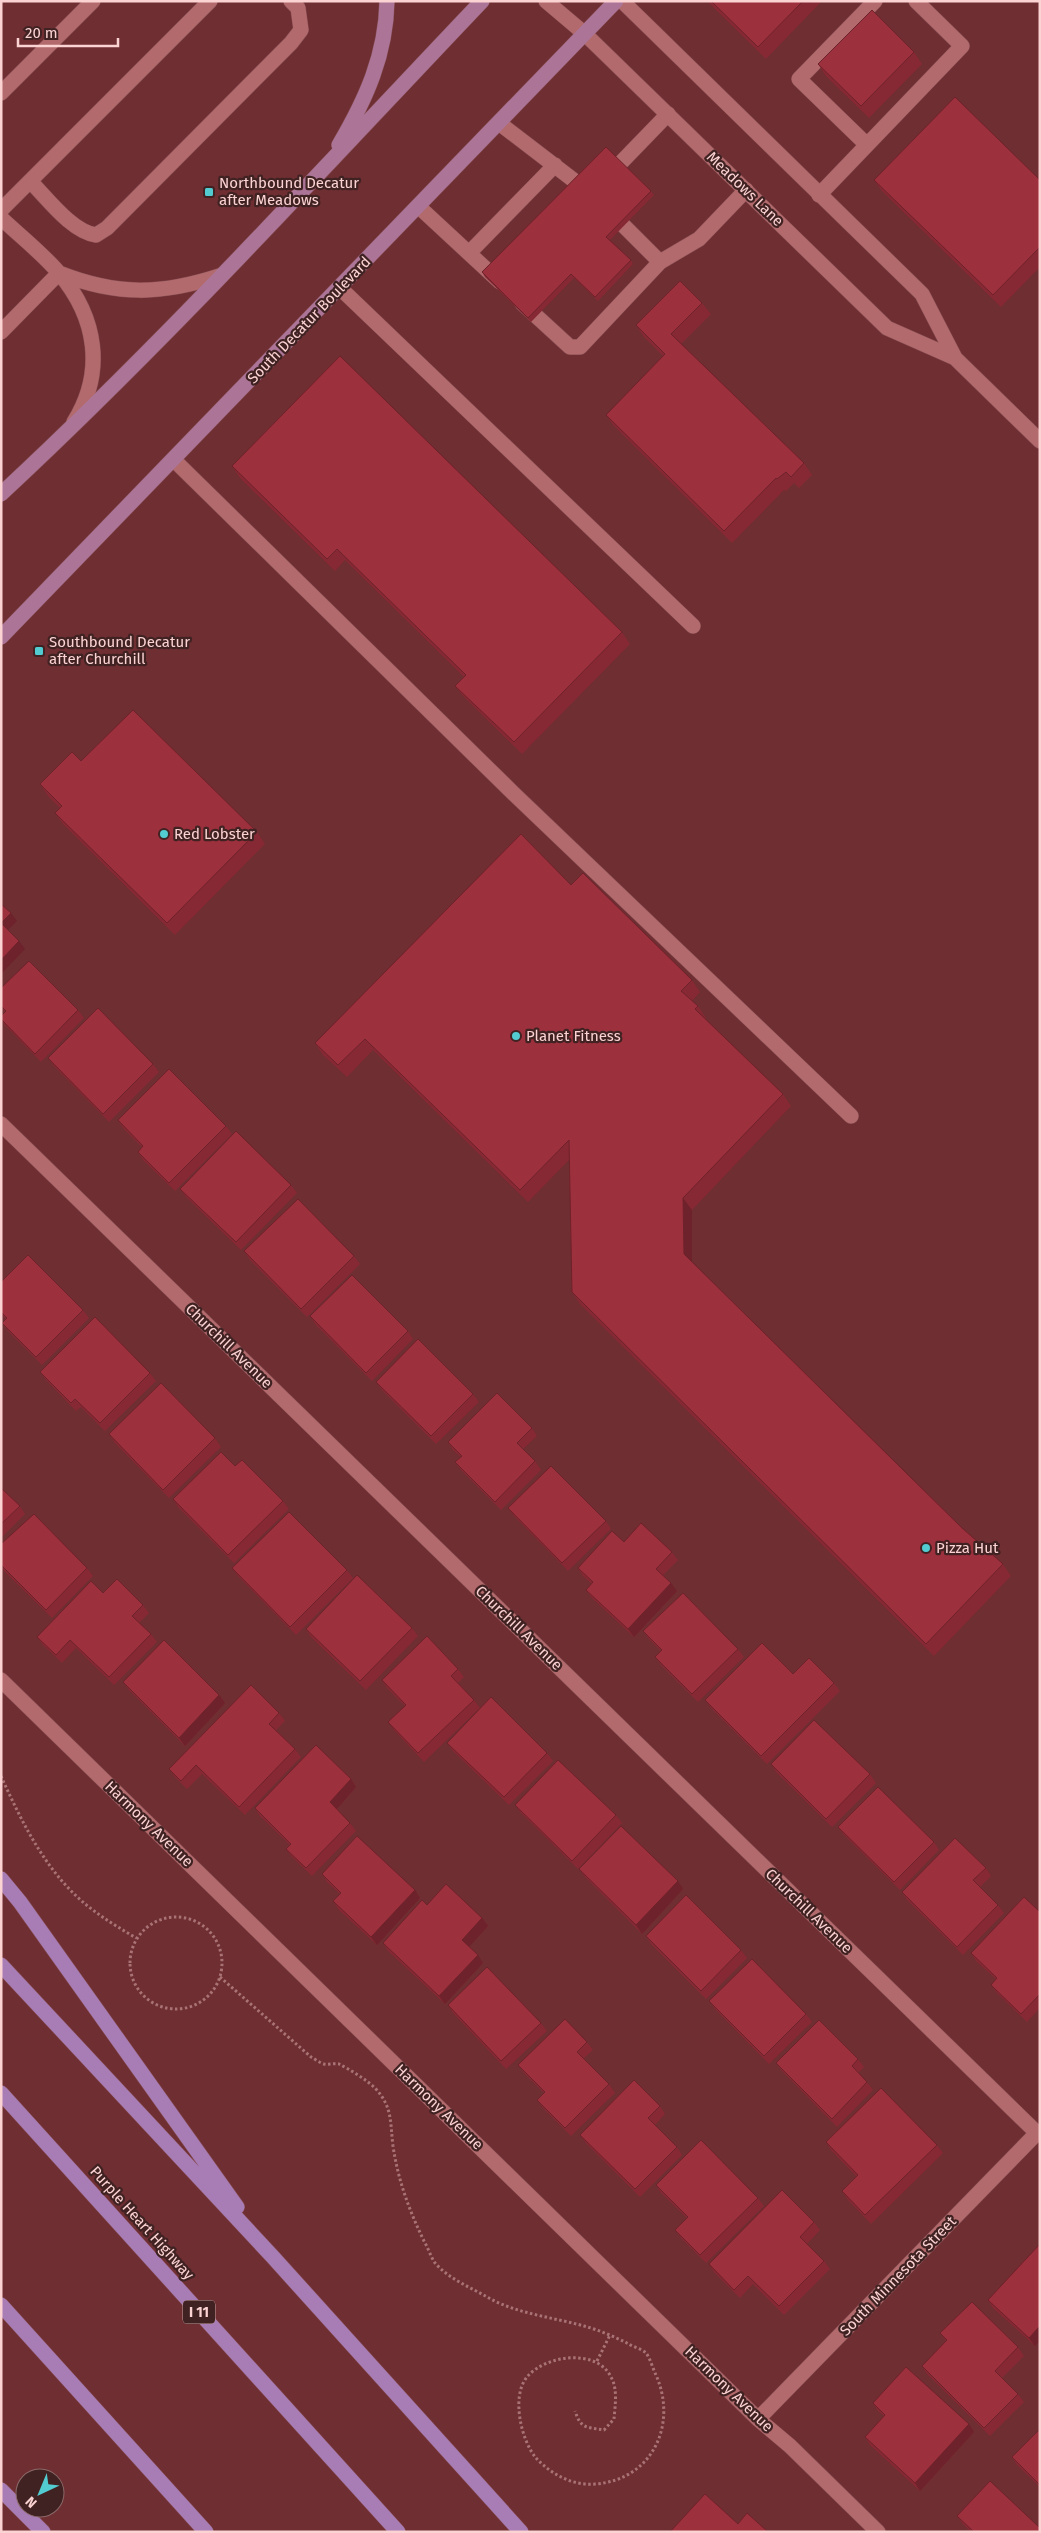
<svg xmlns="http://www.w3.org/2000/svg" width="1041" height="2533" font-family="'Fira Sans',sans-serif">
  <rect width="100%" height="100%" fill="#6e2e32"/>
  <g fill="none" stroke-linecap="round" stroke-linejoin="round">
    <defs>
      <path id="service" d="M1,93L93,1
        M499,123L589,192
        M867,145L799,79L875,1
        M608,176L668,114
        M30,181C47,198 72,232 96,235L107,228L291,43L301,30L298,8L291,1
        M819,195L962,46L916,1
        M418,206L500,282
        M1,210L210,1
        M1,218C20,236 42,253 59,273C97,318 105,372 74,422
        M469,253L555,165
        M660,262L699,239L746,190
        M59,273C117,296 162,295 222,275
        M340,288L693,626
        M522,303L570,347H580L660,262L611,213
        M1,332L59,273
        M174,460L513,793L851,1116"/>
      <path id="minor" d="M1,1124L1037,2133L758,2419
        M1,1680L758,2419L790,2446L878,2532"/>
      <path id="tertiary" d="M546,1L585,34L887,328L955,358
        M622,1L922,294L955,358L1040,441"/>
      <path id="primary" d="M339,145C366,99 386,55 387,1
        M1,494C169,338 324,167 482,1
        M1,637L616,1"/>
      <path id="motorway" d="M1,1879L20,1902L237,2207
        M1,1965L272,2256L521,2532
        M1,2093L398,2532
        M1,2305L206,2532
        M1,2490L43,2532"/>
    </defs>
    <use href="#service" stroke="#844b51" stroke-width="16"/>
    <use href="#minor" stroke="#844b51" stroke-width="16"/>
    <use href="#tertiary" stroke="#844b51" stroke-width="16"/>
    <use href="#primary" stroke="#844b51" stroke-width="16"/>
    <use href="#motorway" stroke="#844b51" stroke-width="16"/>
    <path stroke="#a97375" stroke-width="3" stroke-dasharray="2.5 2.5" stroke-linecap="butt" d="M1,1776C24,1827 50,1880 97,1913C109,1922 123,1930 136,1938
      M130 1963a46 46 0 1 1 92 0a46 46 0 1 1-92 0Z
      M220,1977L311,2057C315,2059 320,2063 324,2064C329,2065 334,2063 339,2064C349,2069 367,2080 375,2088C393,2107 390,2123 393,2146C398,2180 409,2210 424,2241C428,2248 431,2257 435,2263C449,2279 470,2287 487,2297C517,2314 552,2317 584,2326C599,2330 615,2337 629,2344C633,2347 642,2349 646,2353C650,2358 653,2369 656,2375C678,2425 652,2480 595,2484C572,2486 551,2474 536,2458C521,2440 511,2396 527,2377C545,2355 597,2348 611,2377C618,2389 615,2406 614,2419L604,2430C586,2427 581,2429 575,2411
      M597,2361L610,2335"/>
    <use href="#service" stroke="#b26a6c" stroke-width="15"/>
    <use href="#minor" stroke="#b26a6c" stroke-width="15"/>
    <use href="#tertiary" stroke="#b26a6c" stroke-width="15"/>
    <use href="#primary" stroke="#ac7598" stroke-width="15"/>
    <use href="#motorway" stroke="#a87cb5" stroke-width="15"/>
  </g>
  <path fill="#872934" d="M707,1H822L766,59Z
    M914,52L922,64L869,118L826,76L818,64Z
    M874,180H1040V267L1001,307L882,191Z
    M651,191L654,195L610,240L631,260L633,264L598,301L574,278L531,322L485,277L482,272Z
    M702,303L711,314L681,344L804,463L812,475L799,488L794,483L786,491L784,490L732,543L614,426L606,415L663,356L644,337L636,325Z
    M232,466L622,632L630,644L522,754L464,697L455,686L464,677L345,560L335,571L240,478Z
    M40,784L257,832L265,844L175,935L63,824L55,813L60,808L48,796Z
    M571,885L692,980L700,992L692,1001L698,1006L706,1018L705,1019L783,1094L791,1106L692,1210V1262L962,1528L1003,1564L1011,1576L934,1656L580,1304L572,1292L569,1160L528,1202L373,1050L347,1077L323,1055L315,1043Z
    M1,988L78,1010L84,1018L41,1062L5,1025L1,1020V1016L5,1012L1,1008Z
    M48,1058L153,1064L159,1072L109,1122L54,1066Z
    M118,1120L226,1126L232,1134L175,1191L143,1160L138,1152L142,1147L123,1128Z
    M291,1185L297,1193L241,1250L186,1197L180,1189Z
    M244,1251L354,1256L360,1264L307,1317L250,1260Z
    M1,1282L83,1310L89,1318L42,1365L8,1331L2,1323L6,1319L1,1314Z
    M310,1316L408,1331L413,1339L372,1381L316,1325Z
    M40,1372L150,1373L156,1381L105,1431L81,1407L76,1411L46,1380Z
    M376,1382L473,1394L479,1402L436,1444L382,1390Z
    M532,1428L537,1436L523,1449L535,1461L541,1470L501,1510L461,1470L455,1462L461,1457L453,1450L448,1442Z
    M109,1434L215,1438L221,1447L169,1498L115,1443Z
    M1,1488L20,1506L25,1514L1,1538Z
    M173,1499L283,1501L289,1509L234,1563L178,1507Z
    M508,1508L606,1521L611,1529L568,1571L514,1516Z
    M624,1542L672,1552L678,1560L663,1575L677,1591L634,1637L592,1598L586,1590L592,1584L583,1576L578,1568Z
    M1,1544L87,1568L93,1576L52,1618L1,1568Z
    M232,1568L347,1570L353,1578L296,1635L238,1576Z
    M103,1593L143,1605L149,1613L139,1623L151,1634L157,1642L114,1685L76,1648L62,1663L43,1645L37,1637Z
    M412,1628L418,1636L366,1690L311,1637L306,1629Z
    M643,1631L738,1649L744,1657L698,1702L661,1665L655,1657L661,1651L649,1639Z
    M458,1669L464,1677L458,1683L474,1700L480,1708L424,1762L394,1730L388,1722L405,1706L387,1688L382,1680Z
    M793,1674L834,1683L840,1691L767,1764L711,1708L705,1700Z
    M123,1682L219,1695L225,1703L185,1746L129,1690Z
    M279,1713L285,1721L276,1730L295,1749L301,1757L245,1815L202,1774L187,1789L175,1777L169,1769Z
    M447,1743L547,1753L553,1761L509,1805L453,1751Z
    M771,1764L870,1774L876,1783L832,1827L776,1772Z
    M351,1779L356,1787L337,1809L350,1823L356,1831L312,1876L292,1857L286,1849L290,1845L260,1816L255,1808Z
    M515,1805L616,1815L622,1823L578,1869L521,1813Z
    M838,1827L934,1842L939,1850L900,1890L844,1835Z
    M986,1868L991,1876L980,1887L998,1905L1004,1913L963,1955L907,1900L902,1892Z
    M579,1869L683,1889L642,1934L585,1877Z
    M322,1874L415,1890L420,1898L377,1945L339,1910L333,1901L340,1894L327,1882Z
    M427,1905L482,1918L488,1926L469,1946L483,1963L445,2004L388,1951L383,1943Z
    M1040,1912V2008L1027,2022L997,1993L991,1985L996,1979L976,1961L971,1953Z
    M646,1936L741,1950L747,1958L706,1999L651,1944Z
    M709,2001L806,2014L812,2022L769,2064L715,2009Z
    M448,2005L541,2023L547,2031L506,2069L453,2013Z
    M587,2042L593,2050L583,2059L609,2084L615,2093L571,2136L543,2108L537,2100L544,2093L524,2073L518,2065Z
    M858,2059L864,2067L858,2073L867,2082L873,2090L837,2127L782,2071L776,2063Z
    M660,2106L665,2114L655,2125L677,2147L682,2155L640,2197L586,2143L580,2135Z
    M826,2142L937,2145L943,2153L871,2224L848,2200L842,2191L857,2177L831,2150Z
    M656,2185L758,2198L764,2206L706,2263L681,2238L675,2230L687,2218L661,2193Z
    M814,2222L820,2230L807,2244L824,2261L830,2269L784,2315L753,2284L740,2298L714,2272L709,2264Z
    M1040,2244L1035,2346L993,2308L988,2300Z
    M940,2333L1018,2347L1024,2356L1002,2378L1018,2394L1024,2402L990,2436L927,2374L922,2366L946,2341Z
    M873,2403L974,2432L920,2491L870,2445L865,2437L884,2416L878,2411Z
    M1040,2429V2487L1017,2465L1012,2457Z
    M957,2516L1040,2532H971L963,2524Z"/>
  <path fill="#6e222b" d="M11,913L17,921L7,931L1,923Z
    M19,941L25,949L1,974V960Z
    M683,1198L692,1210V1266L684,1254Z
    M671,1583L677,1591L634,1637L628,1629Z
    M219,1695L225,1703L185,1746L179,1738Z
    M351,1779L356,1787L336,1810L330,1802Z
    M678,1881L683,1889L642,1934L636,1925Z
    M415,1890L420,1898L377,1945L371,1937Z
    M482,1918L488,1926L468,1948L462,1940Z
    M478,1955L483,1963L445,2004L439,1996Z
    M1039,2327L1040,2341L1035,2346L1029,2338Z
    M969,2424L974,2432L920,2491L915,2483Z"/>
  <path fill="#9d303d" stroke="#6e222b" d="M711,1H803L758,47Z
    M872,10L914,52L861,106L818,64Z
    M955,97L1040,180V247L993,295L874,180Z
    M606,147L651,191L606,237L631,260L595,297L571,274L528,318L482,272Z
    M680,281L702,303L671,334L804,463L791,477L786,472L777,479L776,478L724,531L606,415L665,354L636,325Z
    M340,356L622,632L514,742L455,686L466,675L337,549L327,559L232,466Z
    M133,710L257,832L167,923L55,813L62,806L40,784L72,752L81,761Z
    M521,834L571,885L583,873L692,980L681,991L698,1006L695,1009L783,1094L683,1198L684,1254L962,1528L1003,1564L926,1644L572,1292L569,1140L520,1190L365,1039L338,1065L315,1043Z
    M1,904L11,913L1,923L19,941L1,960Z
    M29,961L78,1010L35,1054L1,1019V1016L6,1011L1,1006V988Z
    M98,1008L153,1064L103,1114L48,1058Z
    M169,1069L226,1126L169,1183L138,1152L143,1146L118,1120Z
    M236,1131L291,1185L236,1242L180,1189Z
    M298,1199L354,1256L301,1309L244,1251Z
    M28,1255L83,1310L36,1357L2,1323L7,1318L1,1312V1282Z
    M352,1275L408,1331L366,1373L310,1316Z
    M95,1317L150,1373L100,1423L75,1399L71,1403L40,1372Z
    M418,1339L473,1394L431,1436L376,1382Z
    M161,1383L215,1438L163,1490L109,1434Z
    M497,1393L532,1428L517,1443L535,1461L495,1502L455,1462L462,1456L448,1442Z
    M221,1452L235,1466L242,1460L283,1501L228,1555L173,1499Z
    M551,1466L606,1521L562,1563L508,1508Z
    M1,1488L20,1506L1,1524Z
    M289,1512L347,1570L290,1627L232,1568Z
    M34,1514L87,1568L46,1610L1,1565V1544Z
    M641,1523L672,1552L656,1569L671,1583L628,1629L586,1590L593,1582L578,1568L612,1531L624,1542Z
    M357,1575L412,1628L360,1681L306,1629Z
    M117,1579L143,1605L132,1616L151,1634L109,1677L70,1640L56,1655L37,1637L91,1581L103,1593Z
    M683,1593L738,1649L692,1694L655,1657L662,1650L643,1631Z
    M427,1636L458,1669L451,1676L474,1700L418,1753L388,1722L406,1705L382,1680Z
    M164,1640L219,1695L179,1738L123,1682Z
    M762,1643L793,1674L809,1658L834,1683L761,1756L705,1700Z
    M251,1685L279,1713L269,1724L295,1749L239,1807L196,1765L181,1781L169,1769Z
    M491,1697L547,1753L504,1797L447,1743Z
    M814,1720L870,1774L826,1819L771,1764Z
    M316,1745L351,1779L330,1802L350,1823L306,1868L286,1849L291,1844L255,1808Z
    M558,1760L616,1815L572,1861L515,1805Z
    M878,1787L934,1842L894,1882L838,1827Z
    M621,1826L678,1881L636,1925L579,1869Z
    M357,1836L415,1890L371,1937L333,1901L341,1893L322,1874Z
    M955,1838L986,1868L973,1880L998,1905L957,1947L902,1892Z
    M446,1884L482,1918L462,1940L478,1955L439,1996L383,1943L422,1900L427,1905Z
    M686,1895L741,1950L701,1991L646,1936Z
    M1024,1897L1040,1912V1994L1021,2014L991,1985L997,1978L971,1953Z
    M752,1959L806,2014L764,2056L709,2001Z
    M487,1967L541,2023L501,2061L448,2005Z
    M565,2019L587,2042L577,2052L609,2084L565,2128L537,2100L545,2092L518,2065Z
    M819,2020L858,2059L852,2066L867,2082L832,2119L776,2063Z
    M634,2080L660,2106L648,2118L677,2147L635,2189L580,2135Z
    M881,2088L937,2145L865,2215L842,2191L858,2175L826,2142Z
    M701,2140L758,2198L700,2255L675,2230L688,2217L656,2185Z
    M782,2190L814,2222L800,2237L824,2261L779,2306L748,2276L734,2290L709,2264Z
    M1040,2244V2327H1039L1029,2338L988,2300Z
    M972,2302L1018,2347L995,2371L1018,2394L984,2428L922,2366L947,2340L940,2333Z
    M906,2367L969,2424L915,2483L865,2437L885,2415L873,2403Z
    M1040,2429V2485L1012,2457Z
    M990,2481L1040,2528V2532H974L957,2516Z
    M705,2494L738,2524L747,2513L768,2532H670Z"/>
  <g fill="#52ccd0" stroke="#402223" stroke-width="2">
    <rect x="204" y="187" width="10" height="10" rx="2.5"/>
    <rect x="34" y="646" width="10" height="10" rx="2.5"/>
    <circle cx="164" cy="834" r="5"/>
    <circle cx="516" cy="1036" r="5"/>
    <circle cx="926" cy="1548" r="5"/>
  </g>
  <g text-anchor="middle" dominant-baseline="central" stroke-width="4.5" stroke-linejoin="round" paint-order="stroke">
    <rect fill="#402223" stroke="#c49e9e" stroke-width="1" x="183" y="2300.5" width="32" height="23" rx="4"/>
    <g font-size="14" font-weight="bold" fill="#fcd3d3">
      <text x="199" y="2312">I 11</text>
    </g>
    <g font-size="15" fill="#fcd3d3" stroke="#402223" text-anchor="start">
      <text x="219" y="183">Northbound Decatur<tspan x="219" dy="17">after Meadows</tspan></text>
      <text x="49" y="642">Southbound Decatur<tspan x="49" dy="17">after Churchill</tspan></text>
      <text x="174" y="834">Red Lobster</text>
      <text x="526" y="1036">Planet Fitness</text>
      <text x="936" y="1548">Pizza Hut</text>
    </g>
    <g font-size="15" fill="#fcd3d3" stroke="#402223">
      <text transform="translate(745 189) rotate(44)">Meadows Lane</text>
      <text transform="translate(309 320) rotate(-46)">South Decatur Boulevard</text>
      <text transform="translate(229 1346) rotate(44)">Churchill Avenue</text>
      <text transform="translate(519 1628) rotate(44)">Churchill Avenue</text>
      <text transform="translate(149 1824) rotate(44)">Harmony Avenue</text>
      <text transform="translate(809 1911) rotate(44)">Churchill Avenue</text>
      <text transform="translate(439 2107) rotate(44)">Harmony Avenue</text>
      <text transform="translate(142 2223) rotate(48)">Purple Heart Highway</text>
      <text transform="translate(898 2276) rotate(-46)">South Minnesota Street</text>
      <text transform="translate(729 2389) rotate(44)">Harmony Avenue</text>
    </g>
  </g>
  <rect width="1041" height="2533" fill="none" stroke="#fcd3d3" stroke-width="5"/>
  <g transform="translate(40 2493) rotate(224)"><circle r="24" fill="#402223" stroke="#8b6969"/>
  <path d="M0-4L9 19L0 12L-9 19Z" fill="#52ccd0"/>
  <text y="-8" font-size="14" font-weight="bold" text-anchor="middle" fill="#fcd3d3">N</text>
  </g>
  <path d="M18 38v8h100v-8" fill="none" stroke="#fcd3d3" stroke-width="2.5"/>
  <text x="25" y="38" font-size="15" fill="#fcd3d3" stroke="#402223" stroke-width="4" paint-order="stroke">20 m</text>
</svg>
